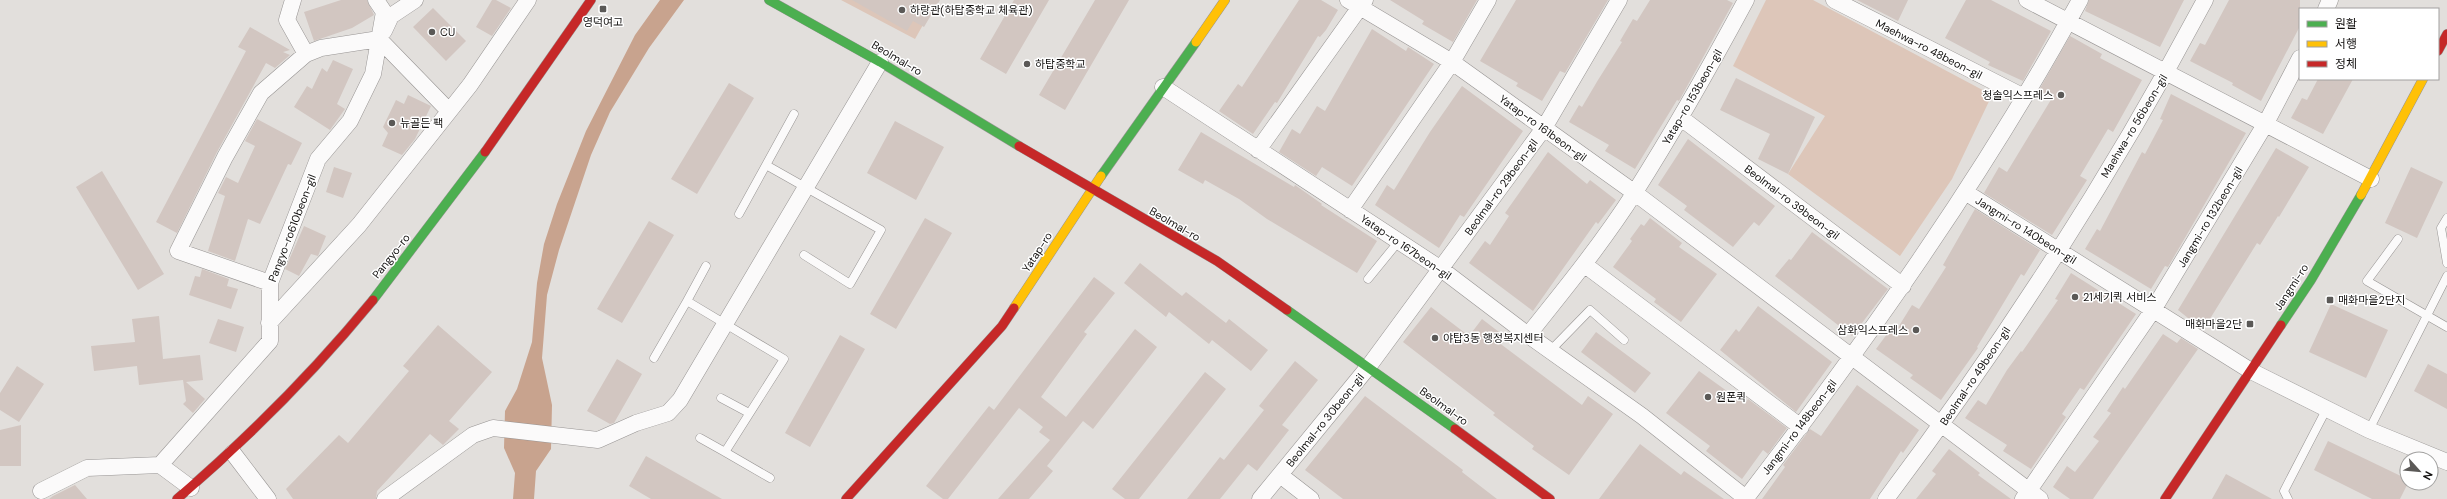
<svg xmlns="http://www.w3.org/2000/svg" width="2447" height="499" font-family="'DM Sans','Noto Sans KR',sans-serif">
  <rect width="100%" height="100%" fill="#e2dfdc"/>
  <path fill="#ddc6b9" d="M841,0H937L915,39Z
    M1766,0H1813L1992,95L1952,179L1900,256L1788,174L1825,116L1733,66Z"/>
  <path fill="#c8a38e" d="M660,0H684L649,48L610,112L591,155L559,250L547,295L542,358L552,405L551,449L536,471L534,499H513L515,473L504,448L505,411L517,389L532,342L537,283L544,244L557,204L586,131L635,35Z"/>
  <path fill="#d2c6c1" d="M341,0H367L374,15L352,28L314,41L304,12Z
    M492,0H496L511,8L492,36L476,27Z
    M852,0H940L924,27L913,21L907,31Z
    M1014,0H1049L1006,74L980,59Z
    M1095,0H1129L1065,110L1039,95Z
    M1299,0H1321L1338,10L1326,30L1320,37L1318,36L1277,103L1275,102L1253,134L1219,111L1238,84L1242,87Z
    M1390,0H1477L1453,42L1422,24L1424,21Z
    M1516,0H1608L1565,73L1560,71L1542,101L1516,86L1518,83L1480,61Z
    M1650,0H1727L1733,3L1679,101L1677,100L1635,169L1605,151L1609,145L1569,122L1579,105L1582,107L1598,80L1622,42L1620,41L1633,19L1637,21Z
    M1857,0H1908L1898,21Z
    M1966,0H1991L2051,31L2023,81L1988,65L1990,62L1945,38Z
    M2089,0H2184L2160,47L2085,11Z
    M2229,0H2300V26L2261,101L2232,85L2233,83L2190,61L2200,43L2205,45Z
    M433,8L466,41L446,61L413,27Z
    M250,27L290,50L283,52L290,55L275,68L266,63L217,152L177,233L156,222L246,51L238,47Z
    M1372,29L1406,51L1408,47L1434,64L1352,186L1322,167L1316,176L1279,152L1292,129L1300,134L1317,106L1325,111Z
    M2070,36L2102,54L2100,58L2142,80L2113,132L2108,129L2080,176L2087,180L2052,235L1984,193L1999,167L2007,172L2052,98L2039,90Z
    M333,60L353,69L337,104L345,109L330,130L294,107L307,86L312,89L322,68L327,72Z
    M1736,78L1815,117L1788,174L1758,159L1770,134L1720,110Z
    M2318,79H2353L2323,134L2291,118L2302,98L2307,100Z
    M729,83L754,98L697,194L671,179Z
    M1462,86L1523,131L1464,217L1460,215L1439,248L1375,205L1387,185L1394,190L1430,132Z
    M2171,94L2246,133L2168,267L2165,266L2151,289L2085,249L2097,229L2100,231L2142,152L2145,154L2163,120L2160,119Z
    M408,95L431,106L415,139L402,155L382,146L388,133L383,127L396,100L404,104Z
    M257,119L302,143L291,165L288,164L260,224L248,219L235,261L208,251L225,196L218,193L226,177L238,183L255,146L245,141Z
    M895,121L944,147L916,200L867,173Z
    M1201,132L1294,187L1295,185L1322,204L1321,205L1377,241L1357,273L1267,219L1239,199L1205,180L1203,184L1178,170Z
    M1688,139L1775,206L1759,226L1754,222L1733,247L1684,210L1687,206L1658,185Z
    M2276,148L2309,167L2279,217L2278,216L2260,245L2257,243L2203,330L2178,310Z
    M1548,152L1587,184L1590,180L1616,200L1598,224L1596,222L1533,311L1469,263L1485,241L1490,245L1509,216L1505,213Z
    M334,167L352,173L343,198L326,192Z
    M2411,167L2443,182L2417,238L2385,223Z
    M102,171L164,274L138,290L76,187Z
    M1975,209L2040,250L2024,276L2021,274L1977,347L1978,348L1941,400L1910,378L1913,375L1876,349L1890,330L1894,334L1912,305L1919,309L1946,267L1943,265Z
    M925,218L952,233L896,329L870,314Z
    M1650,218L1682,243L1679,247L1717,274L1681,322L1654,302L1656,299L1613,267L1632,241L1630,239L1641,224L1644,226Z
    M649,221L674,235L622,323L597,309Z
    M304,226L326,236L318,256L311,254L299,276L285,269Z
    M1812,232L1888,289L1852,336L1775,276L1789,259L1791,260Z
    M1140,263L1182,296L1186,292L1226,323L1229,319L1268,350L1251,371L1212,340L1209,344L1169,312L1166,317L1124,283Z
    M202,269L229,279L227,286L238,289L231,309L189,295L195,276L200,277Z
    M2071,273L2136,314L2084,390L2080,388L2062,414L2066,417L2031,469L2003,451L2007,445L1965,418L1978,400L1986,405L2007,370L2021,351L2022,352L2058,300L2055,299Z
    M1094,277L1115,293L1084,332L1087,334L1041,397L1066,417L1135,329L1157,347L1093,429L1083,421L1047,466L1053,471L1029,499H998L1050,440L1039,432L1043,427L1019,408L948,499H943L926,486L989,406L994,410Z
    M2331,304L2388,330L2366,378L2309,352Z
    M1758,306L1832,362L1796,412L1720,350L1736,329L1739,332Z
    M1431,307L1469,336L1482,319L1499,332L1494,339L1582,405L1588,396L1613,414L1569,475L1532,449L1534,446L1493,415L1495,413L1403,342Z
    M159,316L163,359L200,355L203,380L186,382L205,399L193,413L183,404L186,401L183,380L139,385L137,366L94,371L91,346L135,342L132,319Z
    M218,319L244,327L236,352L209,343Z
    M438,325L492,372L449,421L459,429L443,445L430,434L377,491L376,499H293L286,489L339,435L348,443L409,371L403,366Z
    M1596,332L1651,373L1635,393L1581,352Z
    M2163,334L2177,343L2181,338L2198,349L2093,499H2070L2053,487L2067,466L2075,472L2099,441L2093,437L2111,413L2107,411L2123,387L2125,389Z
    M840,335L865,349L810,447L785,433Z
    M617,359L642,374L614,423L610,424L587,411Z
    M1295,361L1318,380L1282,425L1289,430L1257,471L1248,464L1220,499H1187L1220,457L1224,460L1264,410L1259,406Z
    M2428,364L2447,374V409L2414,391Z
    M17,366L44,384L19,422L0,410V393Z
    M1699,371L1745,404L1748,399L1787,428L1768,454L1763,450L1742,479L1706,451L1710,446L1666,413Z
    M1205,372L1226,389L1139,499H1125L1112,489Z
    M1857,385L1919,430L1903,453L1901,451L1870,499H1762L1785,467L1783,465L1810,429L1821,436Z
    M1365,396L1463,470L1462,472L1497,499H1343L1305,470Z
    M21,425V466H0V430Z
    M2328,441L2407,479L2408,483L2400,499H2372L2314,470Z
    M1640,444L1681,475L1684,471L1724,499H1599Z
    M1949,449L1980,473L1978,475L2011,499H1916L1936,474L1932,471Z
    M646,456L722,499H651L629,486Z
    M2226,474L2272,499H2212Z
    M75,485L87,499H49L53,496Z"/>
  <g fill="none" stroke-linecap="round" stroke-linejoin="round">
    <defs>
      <path id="lane" d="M766,165L794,114
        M739,214L766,165L881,230L850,284L804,255
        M2447,218L2441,228L2447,263
        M2398,239L2367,281L2447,327
        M1368,279L1399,241
        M687,301L706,266
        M1550,351L1590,310L1624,340
        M654,358L687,301L784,359L725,452L770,478
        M721,398L749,413
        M2369,430L2447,276
        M700,438L725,452
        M2288,499L2284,491L2326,410"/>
      <path id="street" d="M293,0L287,20L306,54
        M1348,0L1452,62L1635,193L2040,499
        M1834,0L2024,97
        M2027,0L2371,179
        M2326,9L2330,0
        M384,31L391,16L415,0
        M379,39L449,111
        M1163,87L1441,269L1528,335L1642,416L1747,499
        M1681,118L1903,286
        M1258,150L1365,0
        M1965,192L2251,371L2369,430L2447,462
        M1350,210L1452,62L1488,0
        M1585,265L1801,427
        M270,283L178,251L225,157L261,93L306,54L321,48L379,39
        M269,323L359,225L470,85L528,0
        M1528,335C1565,289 1603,242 1635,192C1675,129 1711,65 1746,0
        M233,453L268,499
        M1280,475L1311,499
        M191,488L160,465L270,341V283L318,159L350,121L373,74L384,12L376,0
        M41,491L87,468L160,465
        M1746,498C1868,339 1984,176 2080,0
        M385,499L473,435L493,428L598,440L636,423L668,413L680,400L880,62
        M1260,499L1369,366L1544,128L1619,0
        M1886,499C2005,341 2112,175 2205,0
        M2023,499L2153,310L2266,123L2300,58"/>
      <path id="fast" d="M769,0L880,62L1019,146
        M1101,176L1196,42
        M373,300L485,152
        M1287,310L1455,429
        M2281,325L2311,280L2361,195"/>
      <path id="slow" d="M1196,42L1225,0
        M2361,195L2423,79
        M1014,308L1101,176"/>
      <path id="jam" d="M2438,51L2447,34
        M1019,146L1217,261L1287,310
        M485,152L591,0
        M1455,429L1550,499
        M177,499C248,438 313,373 373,300
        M846,499L1002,326L1014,308
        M2165,499L2281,325"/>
    </defs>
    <use href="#lane" stroke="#979493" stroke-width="9"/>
    <use href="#street" stroke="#979493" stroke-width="17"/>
    <use href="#fast" stroke="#979493" stroke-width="10"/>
    <use href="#slow" stroke="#979493" stroke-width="10"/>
    <use href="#jam" stroke="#979493" stroke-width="10"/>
    <use href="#lane" stroke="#fbfafa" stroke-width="8"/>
    <use href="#street" stroke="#fbfafa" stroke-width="16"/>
    <use href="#fast" stroke="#4caf50" stroke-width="9"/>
    <use href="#slow" stroke="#ffc107" stroke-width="9"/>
    <use href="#jam" stroke="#c62828" stroke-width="9"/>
  </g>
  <g fill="#5b5957" stroke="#fff" stroke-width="1.5">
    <rect x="599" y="5" width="8" height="8" rx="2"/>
    <circle cx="902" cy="10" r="4"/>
    <circle cx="432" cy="32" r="4"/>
    <circle cx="1027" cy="64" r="4"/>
    <circle cx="2061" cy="95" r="4"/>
    <circle cx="392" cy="123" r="4"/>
    <circle cx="2075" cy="297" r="4"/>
    <rect x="2326" y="296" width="8" height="8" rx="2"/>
    <rect x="2246" y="320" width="8" height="8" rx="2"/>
    <circle cx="1916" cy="330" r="4"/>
    <circle cx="1435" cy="338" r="4"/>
    <circle cx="1708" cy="397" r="4"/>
  </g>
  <g text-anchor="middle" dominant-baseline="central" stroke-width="3" stroke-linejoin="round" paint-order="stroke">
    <g font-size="11" fill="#131110" stroke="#fff" text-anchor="start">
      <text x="910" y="10">하랑관(하탑중학교 체육관)</text>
      <text x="603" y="22" text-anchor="middle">영덕여고</text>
      <text x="440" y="32">CU</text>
      <text x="1035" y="64">하탑중학교</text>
      <text x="2053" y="95" text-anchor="end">청솔익스프레스</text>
      <text x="400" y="123">뉴골든 팩</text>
      <text x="2083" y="297">21세기퀵 서비스</text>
      <text x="2338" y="300">매화마을2단지</text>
      <text x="2242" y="324" text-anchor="end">매화마을2단</text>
      <text x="1908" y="330" text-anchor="end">삼화익스프레스</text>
      <text x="1443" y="338">야탑3동 행정복지센터</text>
      <text x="1716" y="397">원폰퀵</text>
    </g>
    <g font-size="11" fill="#131110" stroke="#fff">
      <text transform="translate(1929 49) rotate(27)">Maehwa-ro 48beon-gil</text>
      <text transform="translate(897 58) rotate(31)">Beolmal-ro</text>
      <text transform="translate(1692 97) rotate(-60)">Yatap-ro 153beon-gil</text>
      <text transform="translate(2134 126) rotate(-59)">Maehwa-ro 56beon-gil</text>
      <text transform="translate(1543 128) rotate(36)">Yatap-ro 161beon-gil</text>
      <text transform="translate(1501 187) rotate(-54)">Beolmal-ro 29beon-gil</text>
      <text transform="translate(1792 202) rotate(37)">Beolmal-ro 39beon-gil</text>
      <text transform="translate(2210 217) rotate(-59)">Jangmi-ro 132beon-gil</text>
      <text transform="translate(1175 224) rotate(30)">Beolmal-ro</text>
      <text transform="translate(292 228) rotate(-69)">Pangyo-ro610beon-gil</text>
      <text transform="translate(2026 230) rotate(32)">Jangmi-ro 140beon-gil</text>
      <text transform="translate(1406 247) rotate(34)">Yatap-ro 167beon-gil</text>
      <text transform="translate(1037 252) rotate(-57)">Yatap-ro</text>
      <text transform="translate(391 256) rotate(-52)">Pangyo-ro</text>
      <text transform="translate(2291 287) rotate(-57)">Jangmi-ro</text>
      <text transform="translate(1975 376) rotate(-56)">Beolmal-ro 49beon-gil</text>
      <text transform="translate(1444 406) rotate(36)">Beolmal-ro</text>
      <text transform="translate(1325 420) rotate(-51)">Beolmal-ro 30beon-gil</text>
      <text transform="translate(1799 427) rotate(-53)">Jangmi-ro 148beon-gil</text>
    </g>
  </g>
  <rect x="2299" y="8" width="140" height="72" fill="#ffffff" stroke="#a1a09f"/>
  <rect x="2307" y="21" width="20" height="6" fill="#4caf50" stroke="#a1a09f"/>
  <text x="2335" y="28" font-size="12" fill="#131110">원활</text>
  <rect x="2307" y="41" width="20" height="6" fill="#ffc107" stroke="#a1a09f"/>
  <text x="2335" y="48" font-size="12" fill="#131110">서행</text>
  <rect x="2307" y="61" width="20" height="6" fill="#c62828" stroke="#a1a09f"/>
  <text x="2335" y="68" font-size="12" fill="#131110">정체</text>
  <g transform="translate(2419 471) rotate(117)"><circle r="19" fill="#ffffff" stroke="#a1a09f"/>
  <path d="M0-3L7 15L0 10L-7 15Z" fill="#5b5957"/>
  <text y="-6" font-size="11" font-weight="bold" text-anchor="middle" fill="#131110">N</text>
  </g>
</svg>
